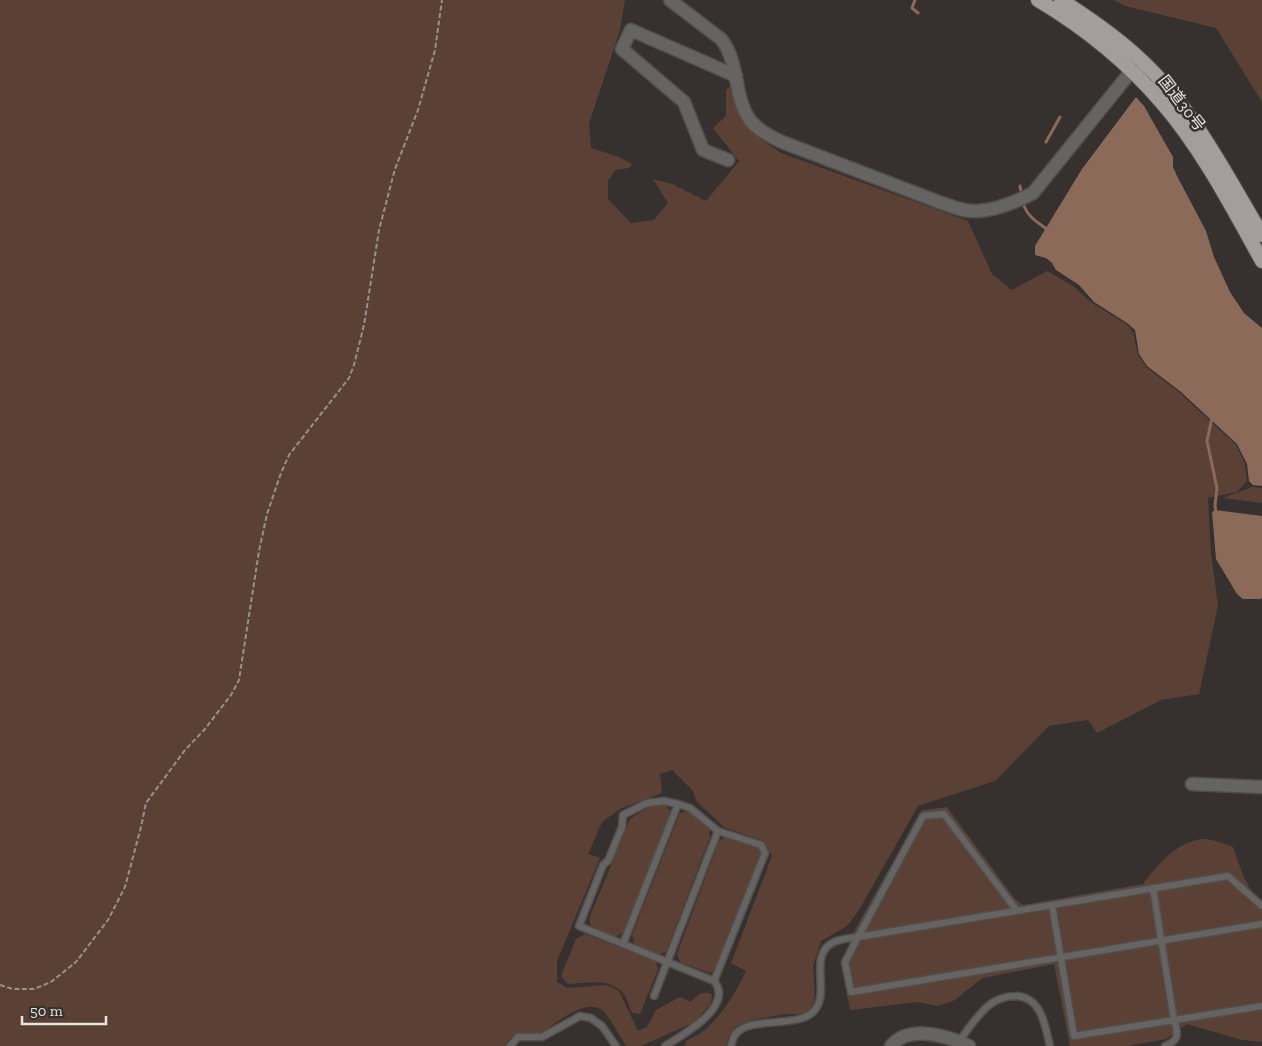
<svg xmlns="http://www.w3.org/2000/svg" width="1262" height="1046" font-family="'Zilla Slab','Noto Sans JP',serif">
  <rect width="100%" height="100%" fill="#36312f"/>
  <path fill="#5b4135" d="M0,0H625L620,30L589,123L591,148L619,157L632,164L629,168L615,170L608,181V199L631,223L654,220L668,203L653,179L672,184L706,201L739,161L713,128L726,116V90L731,86L737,110L754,134L781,153L968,221L992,274L1012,290L1047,271L1073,286L1092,303L1126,324L1133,332L1138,355L1146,367L1180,393L1236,445L1245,464L1247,481L1237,492L1208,498L1211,553L1218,606L1199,694L1161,700L1097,733L1088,720L1049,726L995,781L918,806L859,910L847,926L821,941L813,966L815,998L811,1009L800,1014H787L752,1020L735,1027L728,1038L726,1046H685L686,1041C693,1037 701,1034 706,1029C724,1013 736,992 746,971L731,963L772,856L763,841L724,827L696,801L693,791L672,770L660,774L662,793L620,809L602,822L588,854L600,858L557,961V982L567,988L607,985L619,991L638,1031L647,1027L656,1010L680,997L691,1002C698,994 702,991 712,994L711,1003L695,1022L641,1046H626C619,1035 613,1023 605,1013C589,994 555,1024 540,1034C526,1032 512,1030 505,1046H0Z
    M1114,0H1262V102L1216,28L1125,6Z
    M1252,487L1262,488V503L1223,498Z
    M665,804L671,812L624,932L615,937L592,928L589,919L630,819L648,807Z
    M947,807L1015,899L1023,905L1143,884C1158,864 1179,839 1206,839C1215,840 1225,844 1233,847C1240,865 1245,890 1262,900V1042L1242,1040L1187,1024L1166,1039L1128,1046H1070L1054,964L982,978L955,1000L938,1006L917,1002L850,1010L841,964L856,928L922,810Z
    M688,811L709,829L710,837L666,952L659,954L634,944L632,935L680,813Z
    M726,837L759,848L760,854L715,970L710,973L680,962L677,954L719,841Z
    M585,934L656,962L658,969L640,1014L632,1013C629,1007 627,996 622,992C608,978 586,983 568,984L561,976L576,939Z"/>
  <path fill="#8c6a5a" d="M1136,97L1144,106L1173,157V167L1177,176L1206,231L1214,257L1230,292L1244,313L1262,328V486L1253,485L1249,481L1247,464L1237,444L1181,392L1147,366L1139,354L1135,330L1127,323L1094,302L1079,285L1056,270L1052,263L1046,258L1035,255V246L1082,169Z
    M1215,510L1262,516V598L1260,599H1243L1237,594L1216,559L1212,512Z"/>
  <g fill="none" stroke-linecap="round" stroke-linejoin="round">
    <path stroke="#8c6a5a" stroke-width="3" d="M915,0L912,8L918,13
      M1046,142L1060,117
      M1020,186L1022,196
      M1023,202C1026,216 1037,222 1048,230
      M1212,418L1207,441L1217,488L1215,505L1216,513"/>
    <defs>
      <path id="service" d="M1153,888L1174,1020C1178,1033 1180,1040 1165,1046
        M1052,905L1074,1036L1262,1006
        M1262,906L1228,876L858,937L845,962L851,992L1262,924
        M623,944L678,804
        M654,996L718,831
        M959,1041C968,1030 977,1015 988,1006C997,998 1006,996 1017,996C1042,998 1045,1026 1050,1046
        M510,1046L518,1037H542L580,1016L591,1018L602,1026L616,1046
        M665,1046C683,1035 735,1006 714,981L579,926L603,865L608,861L622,827L623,815L647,803L664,801L678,804L690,808L718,831L761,845L765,853L714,981
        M731,1046C732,1043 733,1038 735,1035C749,1015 798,1029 814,1011C831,993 808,957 832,943C839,939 850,938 858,937L923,816L944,814L1017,911"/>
      <path id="minor" d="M670,0L721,39C740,63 733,96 750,120C758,130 771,137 782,142L939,202C951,206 964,212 977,211C996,210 1016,202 1033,193L1137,64
        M728,160L703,150L684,102L622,49L631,30L736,76
        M891,1046C909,1024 948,1036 969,1046"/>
      <path id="tertiary" d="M1192,784L1262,787"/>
      <path id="trunk" d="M1038,0C1085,28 1128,63 1163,104C1202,149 1233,209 1262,261
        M1061,0C1089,18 1117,37 1141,60C1192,107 1227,176 1262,235"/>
    </defs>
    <use href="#service" stroke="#524e4c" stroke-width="9"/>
    <use href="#minor" stroke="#524e4c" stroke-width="15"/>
    <use href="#tertiary" stroke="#524e4c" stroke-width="15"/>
    <use href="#trunk" stroke="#524e4c" stroke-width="16"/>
    <path stroke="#969290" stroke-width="2" stroke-dasharray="5 2.5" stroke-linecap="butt" d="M0,985L13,989H34L51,982L76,962L108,920L125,887L141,827L146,803L185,750L205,729L231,695L239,680L259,551L267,514L281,473L289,455L349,378L354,365L364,325L379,230L395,169L418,110L435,50L442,0"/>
    <use href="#service" stroke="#666463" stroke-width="6"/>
    <use href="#minor" stroke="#666463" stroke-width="12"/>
    <use href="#tertiary" stroke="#666463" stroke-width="12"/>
    <use href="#trunk" stroke="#a39e9b" stroke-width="14"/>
  </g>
  <g text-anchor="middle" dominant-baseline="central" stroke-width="5" stroke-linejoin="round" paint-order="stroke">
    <g font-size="16" fill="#e7e4e2" stroke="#36312f">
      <text transform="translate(1182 103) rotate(52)">国道30号</text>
    </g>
  </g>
  <path d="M22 1016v8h84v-8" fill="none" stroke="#e7e4e2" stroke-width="2.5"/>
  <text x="30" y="1016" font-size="15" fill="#e7e4e2" stroke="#36312f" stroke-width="4" paint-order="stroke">50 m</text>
</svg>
